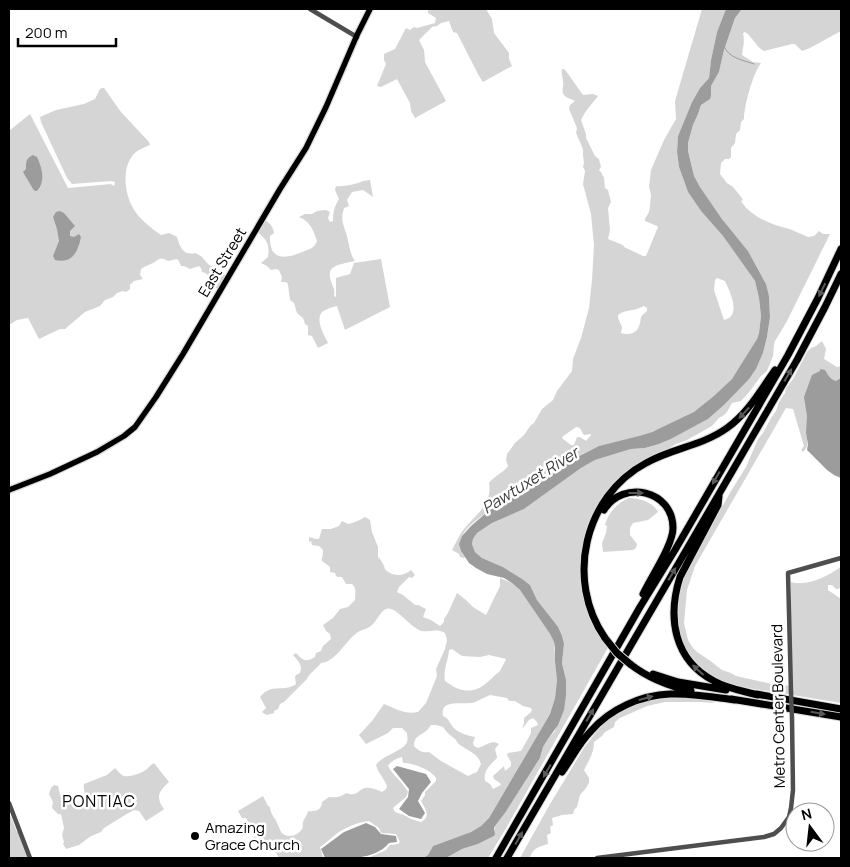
<svg xmlns="http://www.w3.org/2000/svg" width="850" height="867" font-family="Manrope,sans-serif">
  <rect width="100%" height="100%" fill="#fff"/>
  <path fill="#d5d5d5" fill-rule="evenodd" d="M428,9H486L492,19L494,33L509,53V59L512,66L483,82L479,76L457,33L453,32L449,21L441,23L437,26L432,27L419,40L424,50L425,62L446,101L415,118L411,111L410,103L397,79L381,87L377,86L386,64L384,60V54L395,49L406,28L410,30L414,27L417,28L435,23L436,18L428,13Z
    M702,9H726L717,32L711,60L709,78L700,88L692,102L678,136L677,152L679,167L688,192L701,211L723,236L755,281L759,298L761,316L759,333L757,339C750,351 743,364 735,375C727,386 705,406 693,413C678,421 654,432 637,437C623,441 607,443 593,449C586,452 579,455 573,459C560,467 549,478 536,486C518,496 439,528 465,557L464,558L460,557L459,554L452,550C456,543 459,535 464,529C475,515 493,504 489,483C494,476 503,473 508,466L506,460L507,454L515,443L524,435L531,425L534,423L542,409L553,400L557,391L572,371L573,359L581,338L589,308L592,280L594,245L591,214L583,184L585,171L583,167L584,163L583,155V149L576,133L577,128L569,109L570,105L575,101C572,99 566,98 564,95C561,91 564,86 563,82C563,77 561,74 562,69H564L566,71L583,95L593,94L598,96C592,104 585,111 581,120L586,134V138L595,156L599,159L601,167L599,170L602,173V175L604,177L605,188L608,190L611,202L608,208L610,230L608,239L623,245L624,247L643,256H646L658,227L657,226L645,221V219L649,212L650,206L651,195L649,187L651,170L664,140L676,119L675,101ZM717,278L725,281C730,292 742,316 724,320L714,290L715,280ZM644,306L647,308V311C645,313 642,315 641,317C640,320 641,323 639,326C636,334 629,335 621,333L622,327L618,318V315C624,310 630,311 637,309C639,308 642,307 644,306ZM576,427C582,427 581,432 584,435L591,434V435L586,441L580,437H577L574,445H571L563,439L562,437Z
    M742,9H841V31L810,48L802,51L795,44H792L764,51C755,46 753,37 745,32L743,33C745,44 743,45 742,55L753,62L761,63C753,73 744,106 744,119L741,122L740,130L736,134L735,143L731,148V157L729,159H725L721,163L720,174L727,183L733,187L742,198L743,200L741,201C750,216 770,224 786,228C793,230 801,234 808,237L814,236L819,231L823,234H830L786,323L775,341L774,345L773,356L767,371L761,376L750,391L741,401L732,403L727,412L724,415L719,418L712,426L687,440L676,444L666,450L616,483L583,548L587,604L610,644L505,830L488,858H446L462,849L478,844L494,836L495,826L505,813L540,758L543,747L548,739L555,731L566,680L562,663L564,644L547,613L537,600L530,585L503,567L482,558L475,552L472,544L473,539L477,533L492,523L524,509L581,468L595,460L631,449L645,448L659,444L671,439L708,419L724,405L748,379L756,369L763,353L767,337L770,317L769,296L764,280L748,251L722,219L700,187L694,176L688,151V143L693,125L698,114L701,105L708,100L711,96V86L719,72L724,50L735,18Z
    M102,88H104L121,112L149,142L150,145C145,147 140,149 136,152C121,165 124,192 133,208C139,219 151,228 161,235L169,233L177,237C180,247 183,256 195,253L201,256L208,264L228,277L220,290L212,286C209,280 210,273 202,272L201,268L199,266L190,269L184,266H181L179,261L177,259L168,261C160,256 160,259 153,263C149,265 145,266 141,269L140,275L143,279L134,281L130,285V289L126,292L123,291L117,293L113,297L105,300L100,306L85,312L65,329H60L39,339L28,318L17,320L9,325V131L30,114L68,188L111,184L114,186L115,182L111,181L72,184L67,178L41,122L40,117L56,110L84,104L95,99L100,89Z
    M370,180L373,197L363,190L352,192L347,200L349,206L344,208C339,224 346,227 348,241C350,248 350,254 355,261C348,263 332,264 330,272C329,276 331,281 332,284C334,289 335,291 334,296L336,297V278L350,274L354,263L381,259L390,307L345,330L337,306C332,307 326,309 322,312C315,320 324,335 328,343L318,348L312,336L308,335V326L305,324L303,318L297,313L294,303L290,300L288,284L286,282H281L282,277L279,270L276,269L271,270L267,266L261,263L268,257C270,242 266,240 256,230L263,219C270,223 273,226 274,233L270,236C269,260 284,260 302,252C309,249 314,249 317,241C313,230 311,222 299,217L305,214H312L317,211L326,210L330,212L328,218L330,222L333,221C333,213 334,207 339,199L335,190L336,186C343,187 357,184 363,181Z
    M822,341L826,349L824,359L837,367L841,366V378L806,433C808,441 809,447 803,452L801,450L804,446L793,409L786,408L695,566L687,590L684,623L688,640L693,648L697,652L709,660L722,670L731,673L736,676L772,684L791,686V582C808,587 827,576 841,567L840,587L839,589H836L832,585H828V590L841,599V703L737,686L712,677L700,667L686,650L676,627L674,608L680,588L689,566L731,491L746,467L758,439L763,433L771,418L776,411L779,402L785,393L786,388L793,379L807,352L811,348L816,346Z
    M629,498C640,498 654,503 658,512L648,520L633,523L630,528V535L637,544L636,548L633,550L603,552L602,543L606,533L607,526L605,525C608,512 618,503 629,498Z
    M365,517L370,520L372,532L378,547V557C380,559 382,561 383,564C385,567 384,569 387,571C394,577 404,576 411,570L415,575L412,578L409,577L399,587L397,592L403,595L415,605H418L426,609L423,617L431,620L440,626L444,622V619L448,613L457,593L466,600L473,607L486,615L500,586V578L512,583L520,590L550,634L554,642L557,680L555,698L550,714L489,818L481,826L471,832L433,846L428,855L423,858H368L386,850L390,845L398,844L400,842L396,834L381,833L379,828L369,821C359,822 347,827 339,832C332,837 326,843 320,847L323,858H279L274,850L268,851L263,843L258,844L254,838L256,833L246,818H242L238,811L263,796L268,806L270,807C271,816 275,817 278,825C279,827 280,830 281,832C286,839 298,836 302,829C304,826 302,826 303,822C305,817 307,816 308,811C315,812 322,810 322,802L329,797C337,798 341,797 346,793C358,797 357,790 365,788C371,787 377,790 382,792L386,789L387,786C384,778 378,773 376,765C383,755 404,751 407,742C408,739 407,735 407,733L402,728H393L388,733L366,744L359,735L372,721L384,704C396,709 406,715 418,712L426,703L437,676L436,669L445,649L447,640L445,633C435,627 428,634 419,630C409,625 399,611 391,609C382,606 378,620 372,625C368,629 363,629 358,632C346,640 336,662 321,663C317,669 310,672 307,679L284,702L280,704L278,709L274,711V713L267,715L263,713L262,712L266,708L260,697C262,695 264,692 267,691C274,686 288,691 296,684L295,677L296,675L300,673C303,665 298,661 293,655L296,653C303,660 305,663 315,657L316,653L321,651L323,646L331,639L330,634L326,631L323,625L333,618L340,609L348,607L355,600C355,594 357,588 352,584H346L342,577H337L335,573L330,572V567C317,557 323,564 323,550L319,546L312,545L311,541L309,542V537L316,539H319L322,529H331L339,526L342,521L348,524C354,523 360,520 365,517ZM452,649L462,656L480,657L489,655L506,659C505,661 503,666 501,669C500,672 497,673 495,675C486,684 477,693 463,690C456,689 451,685 445,681C443,669 448,662 449,650ZM490,695L507,698L509,701H515L523,706L531,708L532,710L531,712L524,718V723L522,729L529,720L533,718L537,722L538,725L531,728V733L521,751L508,753L507,755L511,762V766L505,771L504,766L503,767L493,776L494,779L500,783L501,785L493,789L490,784L485,781C483,771 490,765 497,758V757L495,749L499,744C491,739 486,746 478,748L474,746L473,743L475,737C469,736 459,733 455,729C450,725 450,719 443,716C439,697 465,706 475,702C480,700 485,697 490,695ZM431,725H436L443,727C447,733 450,735 455,739C457,741 458,744 460,745C468,751 478,753 481,764L477,772L468,776L441,761L429,752C422,753 419,751 414,746C414,737 419,736 426,731C428,730 429,727 431,725ZM402,757L403,763C413,763 430,769 436,778V781L425,792V795L421,801C426,810 431,816 421,822L411,819L404,815L395,812L393,808L406,797L408,792C403,782 393,776 388,766C390,762 397,758 402,757Z
    M659,696L699,697L715,703L700,702H665L647,706L620,718L615,722L614,727L605,732L602,736L594,742C594,753 589,760 584,770L589,778V783L586,788L580,795L577,807L574,810L573,814L562,815L552,818L553,825L550,827L551,833L547,835L548,844C539,847 534,847 530,857V858H520L550,804L584,748L597,731L615,712Z
    M154,763L169,782C159,791 155,797 164,809L163,810L146,821L139,811L134,810L125,815L104,828L101,832L91,836L79,845L66,849L63,844L64,842L62,835L64,828L61,814H58L52,808L53,802L49,794L51,788L54,785L58,786L61,798L63,800L72,798L74,802L78,803L85,800C86,794 83,790 84,784L107,775L115,768C117,770 121,775 124,776C130,777 139,774 144,771C148,769 150,765 154,763Z
    M9,812L17,832H20L30,858H9Z"/>
  <path fill="#9c9c9c" d="M726,9H742L735,18L724,50L719,72L711,86V96L710,99L701,105L698,114L693,125L688,143V151L694,176L700,187L722,219L748,251L766,284L769,296L770,317L767,337L763,353L756,369L749,379L724,405L708,419L671,439L659,444L645,448L631,449L595,460L581,468L524,509L492,523L477,533L473,539L472,544L475,552L482,558L503,567L522,579L530,585L537,600L558,627L562,636L564,644L562,663L566,680V695L564,710L558,725L548,739L543,747L540,758L505,813L495,826L494,828L495,834L494,836L478,844L462,849L446,858H423L428,855L433,846L471,832L481,826L489,818L550,714L555,698L557,680L555,661V648L554,642L550,634L520,590L512,583L504,578L487,574L476,568L469,563L461,551L459,544L462,536L471,526L486,513L502,502L539,484L573,459L599,446L639,436L652,432L694,412L714,396L732,379L757,339L759,333L761,316L759,298L755,281L723,236L701,211L688,192L679,167L677,152L678,136L692,102L700,88L709,78L711,60L717,32Z
    M33,155L37,157C42,168 46,181 37,191H35L33,189L23,172L26,169C26,162 26,158 33,155Z
    M60,211L64,213L75,226L70,231V236L74,237L79,234L81,237C78,251 73,264 55,260L53,256L59,241L57,229L53,217L56,212Z
    M820,369L825,370C828,375 830,379 836,381L841,378V478L834,475L827,470L807,450L808,444L806,433L807,416L804,397L812,375L820,371Z
    M397,766L426,774L431,782L422,793L418,801L425,813L421,819L409,816L399,809L408,797L409,789L393,769Z
    M366,823L375,827L381,834L396,836L397,842L389,843C374,861 346,858 325,858L321,849L344,832Z"/>
  <g fill="none" stroke-linecap="round" stroke-linejoin="round">
    <path stroke="#9c9c9c" stroke-width="1" d="M724,46C728,58 743,60 754,64"/>
    <defs>
      <path id="major" d="M9,490L50,474L97,452L124,436L135,427L156,397L183,354L280,189L306,148L326,107L357,35L370,9"/>
      <path id="highway" d="M719,496L718,505L680,577C667,618 674,660 714,681C728,689 744,691 758,695
        M604,510C623,479 673,490 673,528C673,545 651,577 643,594
        M605,638C565,580 584,496 646,463C672,448 702,446 727,428C748,413 760,391 775,370
        M630,664C648,678 668,686 691,691
        M653,674L678,682L726,690
        M756,694L841,709
        M731,699L841,717
        M562,772C572,758 579,743 591,731C610,709 641,695 670,694C691,693 714,697 735,700
        M496,858L640,607L675,550L788,355L818,298L841,249
        M507,858L797,360L825,307L841,274"/>
    </defs>
    <use href="#major" stroke="#dbdbdb" stroke-width="8"/>
    <use href="#highway" stroke="#dbdbdb" stroke-width="9"/>
    <path stroke="#4e4e4e" stroke-width="4.5" d="M310,9L357,37
      M791,692L788,573L841,558
      M9,803L30,858
      M597,858L764,837L774,834L781,828L789,817L791,808L793,790L792,718"/>
    <use href="#major" stroke="#000" stroke-width="5.5"/>
    <use href="#highway" stroke="#000" stroke-width="7"/>
    <defs>
      <path id="highway-bridge" d="M605,638L617,653L630,664"/>
    </defs>
    <use href="#highway-bridge" stroke="#dbdbdb" stroke-width="9" stroke-linecap="butt"/>
    <path stroke="#4e4e4e" stroke-width="4.5" d="M791,692L792,718"/>
    <use href="#highway-bridge" stroke="#000" stroke-width="7"/>
  </g>
  <defs><path id="oneway-solid" d="M-6-.8H1V-3.2L6.5 0L1 3.2V.8H-6Z" transform="scale(1.25)"/></defs>
  <g fill="#595959">
    <use href="#oneway-solid" transform="translate(822 290) rotate(116)"/>
    <use href="#oneway-solid" transform="translate(788 375) rotate(-60)"/>
    <use href="#oneway-solid" transform="translate(744 413) rotate(133)"/>
    <use href="#oneway-solid" transform="translate(716 478) rotate(120)"/>
    <use href="#oneway-solid" transform="translate(636 493)"/>
    <use href="#oneway-solid" transform="translate(672 574) rotate(-60)"/>
    <use href="#oneway-solid" transform="translate(698 670) rotate(-138)"/>
    <use href="#oneway-solid" transform="translate(646 698) rotate(-15)"/>
    <use href="#oneway-solid" transform="translate(818 713) rotate(10)"/>
    <use href="#oneway-solid" transform="translate(590 715) rotate(-60)"/>
    <use href="#oneway-solid" transform="translate(547 771) rotate(120)"/>
    <use href="#oneway-solid" transform="translate(519 838) rotate(-60)"/>
  </g>
  <circle fill="#000" stroke="#fff" stroke-width="2" cx="195" cy="836" r="5"/>
  <g text-anchor="middle" dominant-baseline="central" stroke-width="5" stroke-linejoin="round" paint-order="stroke">
    <g font-size="15" fill="#000" stroke="#fff">
      <text transform="translate(222 262) rotate(-59)">East Street</text>
      <text transform="translate(778 706) rotate(-91)">Metro Center Boulevard</text>
    </g>
    <g font-size="15" fill="#000" stroke="#fff" text-anchor="start">
      <text x="205" y="827">Amazing<tspan x="205" dy="17">Grace Church</tspan></text>
    </g>
    <g font-size="16" font-style="italic" fill="#3d3d3d" stroke="#fff">
      <text transform="translate(530 480) rotate(-32)">Pawtuxet River</text>
    </g>
    <g font-size="16" letter-spacing="1" fill="#000" stroke="#fff">
      <text x="99" y="801">PONTIAC</text>
    </g>
  </g>
  <rect width="850" height="867" fill="none" stroke="#000000" stroke-width="20"/>
  <g transform="translate(810 827) rotate(345)"><circle r="24" fill="#ffffff" stroke="#999999"/>
  <path d="M0-4L9 19L0 12L-9 19Z" fill="#000000"/>
  <text y="-8" font-size="14" font-weight="bold" text-anchor="middle" fill="#000000">N</text>
  </g>
  <path d="M18 38v8h98v-8" fill="none" stroke="#000000" stroke-width="2.5"/>
  <text x="25" y="38" font-size="15" fill="#000000" stroke="#ffffff" stroke-width="4" paint-order="stroke">200 m</text>
</svg>
